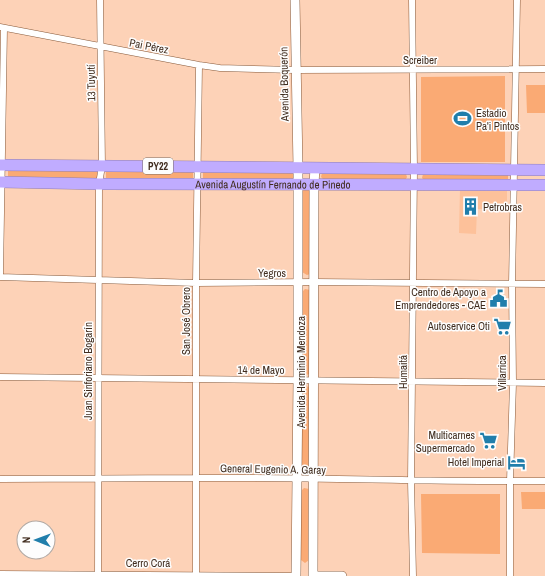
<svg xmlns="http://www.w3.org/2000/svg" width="545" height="576" font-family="'Archivo Narrow',sans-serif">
  <rect width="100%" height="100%" fill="#fdd2b7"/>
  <path fill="#fdc19a" d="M460,188L507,189V210L477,209L476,234L459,233Z"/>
  <path fill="#faaa74" d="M505,76V162H421V77Z
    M526,85H545V113H527Z
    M97,168V178H8V169Z
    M106,170H193V178H106Z
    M203,171H293V179H203Z
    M322,173L406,174L407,177L405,181L324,180L321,177Z
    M423,174H508V180L425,181L422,178Z
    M304,189H308L311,192L310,274L307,275L302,272V192Z
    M305,289L310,290V374L306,375L302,372V292Z
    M306,386L309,387V469L305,472L301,469L302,387Z
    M304,488L309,489V560L305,563L301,560V491Z
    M521,492H545V509H522Z
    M421,494H500V554L422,553Z"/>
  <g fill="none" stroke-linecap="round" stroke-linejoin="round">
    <defs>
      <path id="street" d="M412,0L414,169L411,481L413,576
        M0,27L199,65L220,68L295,70L545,69
        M0,274L4,28
        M0,277L196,283L314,282L545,284
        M0,377L545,383
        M0,479C66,479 131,478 197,478C313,477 429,482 545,481
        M0,574L296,576
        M98,576L99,184L102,166L100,0
        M196,576V283L199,65
        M510,576V481L513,383L512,284L517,0"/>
      <path id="secondary" d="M295,0L298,168V380L296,576
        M313,576L314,184L315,168
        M313,576H342"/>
      <g id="highway">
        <path d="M0,165L545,170"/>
        <path id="s1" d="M0,182L99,184L545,185"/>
      </g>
    </defs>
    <use href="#street" stroke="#885a3a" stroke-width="7"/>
    <use href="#secondary" stroke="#885a3a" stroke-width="10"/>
    <use href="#highway" stroke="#937fb0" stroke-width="12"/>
    <use href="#street" stroke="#fff" stroke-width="6"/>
    <use href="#secondary" stroke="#fff" stroke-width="9"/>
    <use href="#highway" stroke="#c0acff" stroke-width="11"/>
  </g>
  <defs>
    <symbol id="stadium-bare" viewBox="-9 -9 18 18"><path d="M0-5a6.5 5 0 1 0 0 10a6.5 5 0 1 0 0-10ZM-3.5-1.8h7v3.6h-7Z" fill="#207eab" stroke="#fdfdfd" stroke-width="2.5" paint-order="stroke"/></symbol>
    <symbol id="building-bare" viewBox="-9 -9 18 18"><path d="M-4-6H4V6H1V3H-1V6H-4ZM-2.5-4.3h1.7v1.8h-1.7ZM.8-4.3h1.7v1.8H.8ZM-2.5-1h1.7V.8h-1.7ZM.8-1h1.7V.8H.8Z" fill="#207eab" stroke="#fdfdfd" stroke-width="2.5" paint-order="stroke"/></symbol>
    <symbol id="civic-bare" viewBox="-9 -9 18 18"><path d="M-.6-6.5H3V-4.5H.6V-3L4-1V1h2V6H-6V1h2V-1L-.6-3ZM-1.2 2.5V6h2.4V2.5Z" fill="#207eab" stroke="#fdfdfd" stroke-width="2.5" paint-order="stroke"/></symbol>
    <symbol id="supermarket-bare" viewBox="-9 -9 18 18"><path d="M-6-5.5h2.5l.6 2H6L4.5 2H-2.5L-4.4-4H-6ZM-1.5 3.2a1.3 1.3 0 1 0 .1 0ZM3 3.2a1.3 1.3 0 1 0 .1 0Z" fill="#207eab" stroke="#fdfdfd" stroke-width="2.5" paint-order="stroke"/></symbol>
    <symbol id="hotel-bare" viewBox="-9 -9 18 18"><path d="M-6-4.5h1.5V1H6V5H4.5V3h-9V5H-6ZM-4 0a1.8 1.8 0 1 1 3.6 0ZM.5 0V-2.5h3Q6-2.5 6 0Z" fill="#207eab" stroke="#fdfdfd" stroke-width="2.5" paint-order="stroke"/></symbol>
  </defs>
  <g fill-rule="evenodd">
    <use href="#stadium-bare" x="450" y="106" width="25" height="25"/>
    <use href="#building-bare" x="458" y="194" width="25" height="25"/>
    <use href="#civic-bare" x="486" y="286" width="25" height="25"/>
    <use href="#supermarket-bare" x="490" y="314" width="25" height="25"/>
    <use href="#supermarket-bare" x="476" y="428" width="25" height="25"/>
    <use href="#hotel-bare" x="504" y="450" width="25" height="25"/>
  </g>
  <g text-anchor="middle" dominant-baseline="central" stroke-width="3" stroke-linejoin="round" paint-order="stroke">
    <rect fill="#fdfdfd" stroke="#796b61" stroke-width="1" x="143" y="158" width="30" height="16" rx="3"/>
    <g font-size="10" font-weight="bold" fill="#402c1e">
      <text x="158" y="166">PY22</text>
    </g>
    <g font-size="11" fill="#402c1e" stroke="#fdfdfd">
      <text transform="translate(149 46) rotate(11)">Pai Pérez</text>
      <text x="420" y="60">Screiber</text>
      <text transform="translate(91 83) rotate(-91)">13 Tuyutí</text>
      <text transform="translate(284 84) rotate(-91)">Avenida Boquerón</text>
      <text stroke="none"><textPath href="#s1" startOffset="273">Avenida Augustín Fernando de Pinedo</textPath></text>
      <text x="272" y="273">Yegros</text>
      <text transform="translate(186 321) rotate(-90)">San José Obrero</text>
      <text x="261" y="370">14 de Mayo</text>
      <text transform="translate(88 371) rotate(-90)">Juan Sinforiano Bogarín</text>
      <text transform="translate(301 372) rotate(-90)">Avenida Herminio Mendoza</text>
      <text transform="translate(403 372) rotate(-90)">Humaitá</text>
      <text transform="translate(502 373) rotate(-90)">Villarrica</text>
      <text transform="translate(273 469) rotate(1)">General Eugenio A. Garay</text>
      <text x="148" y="563">Cerro Corá</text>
    </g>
    <g font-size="11" fill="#402c1e" stroke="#fdfdfd" text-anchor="end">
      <text x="476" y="113" text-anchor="start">Estadio<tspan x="476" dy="13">Pa'i Pintos</tspan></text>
      <text x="483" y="207" text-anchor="start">Petrobras</text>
      <text x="486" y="292">Centro de Apoyo a<tspan x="486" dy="13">Emprendedores - CAE</tspan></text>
      <text x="490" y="326">Autoservice Oti</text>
      <text x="475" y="435">Multicarnes<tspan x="475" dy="13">Supermercado</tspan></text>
      <text x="504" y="462">Hotel Imperial</text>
    </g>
  </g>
  <g transform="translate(36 540) rotate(271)"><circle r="19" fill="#fdfdfd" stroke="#b1a9a4"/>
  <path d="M0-3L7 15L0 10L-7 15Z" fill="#207eab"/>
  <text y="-6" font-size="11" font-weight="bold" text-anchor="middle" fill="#402c1e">N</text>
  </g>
</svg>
